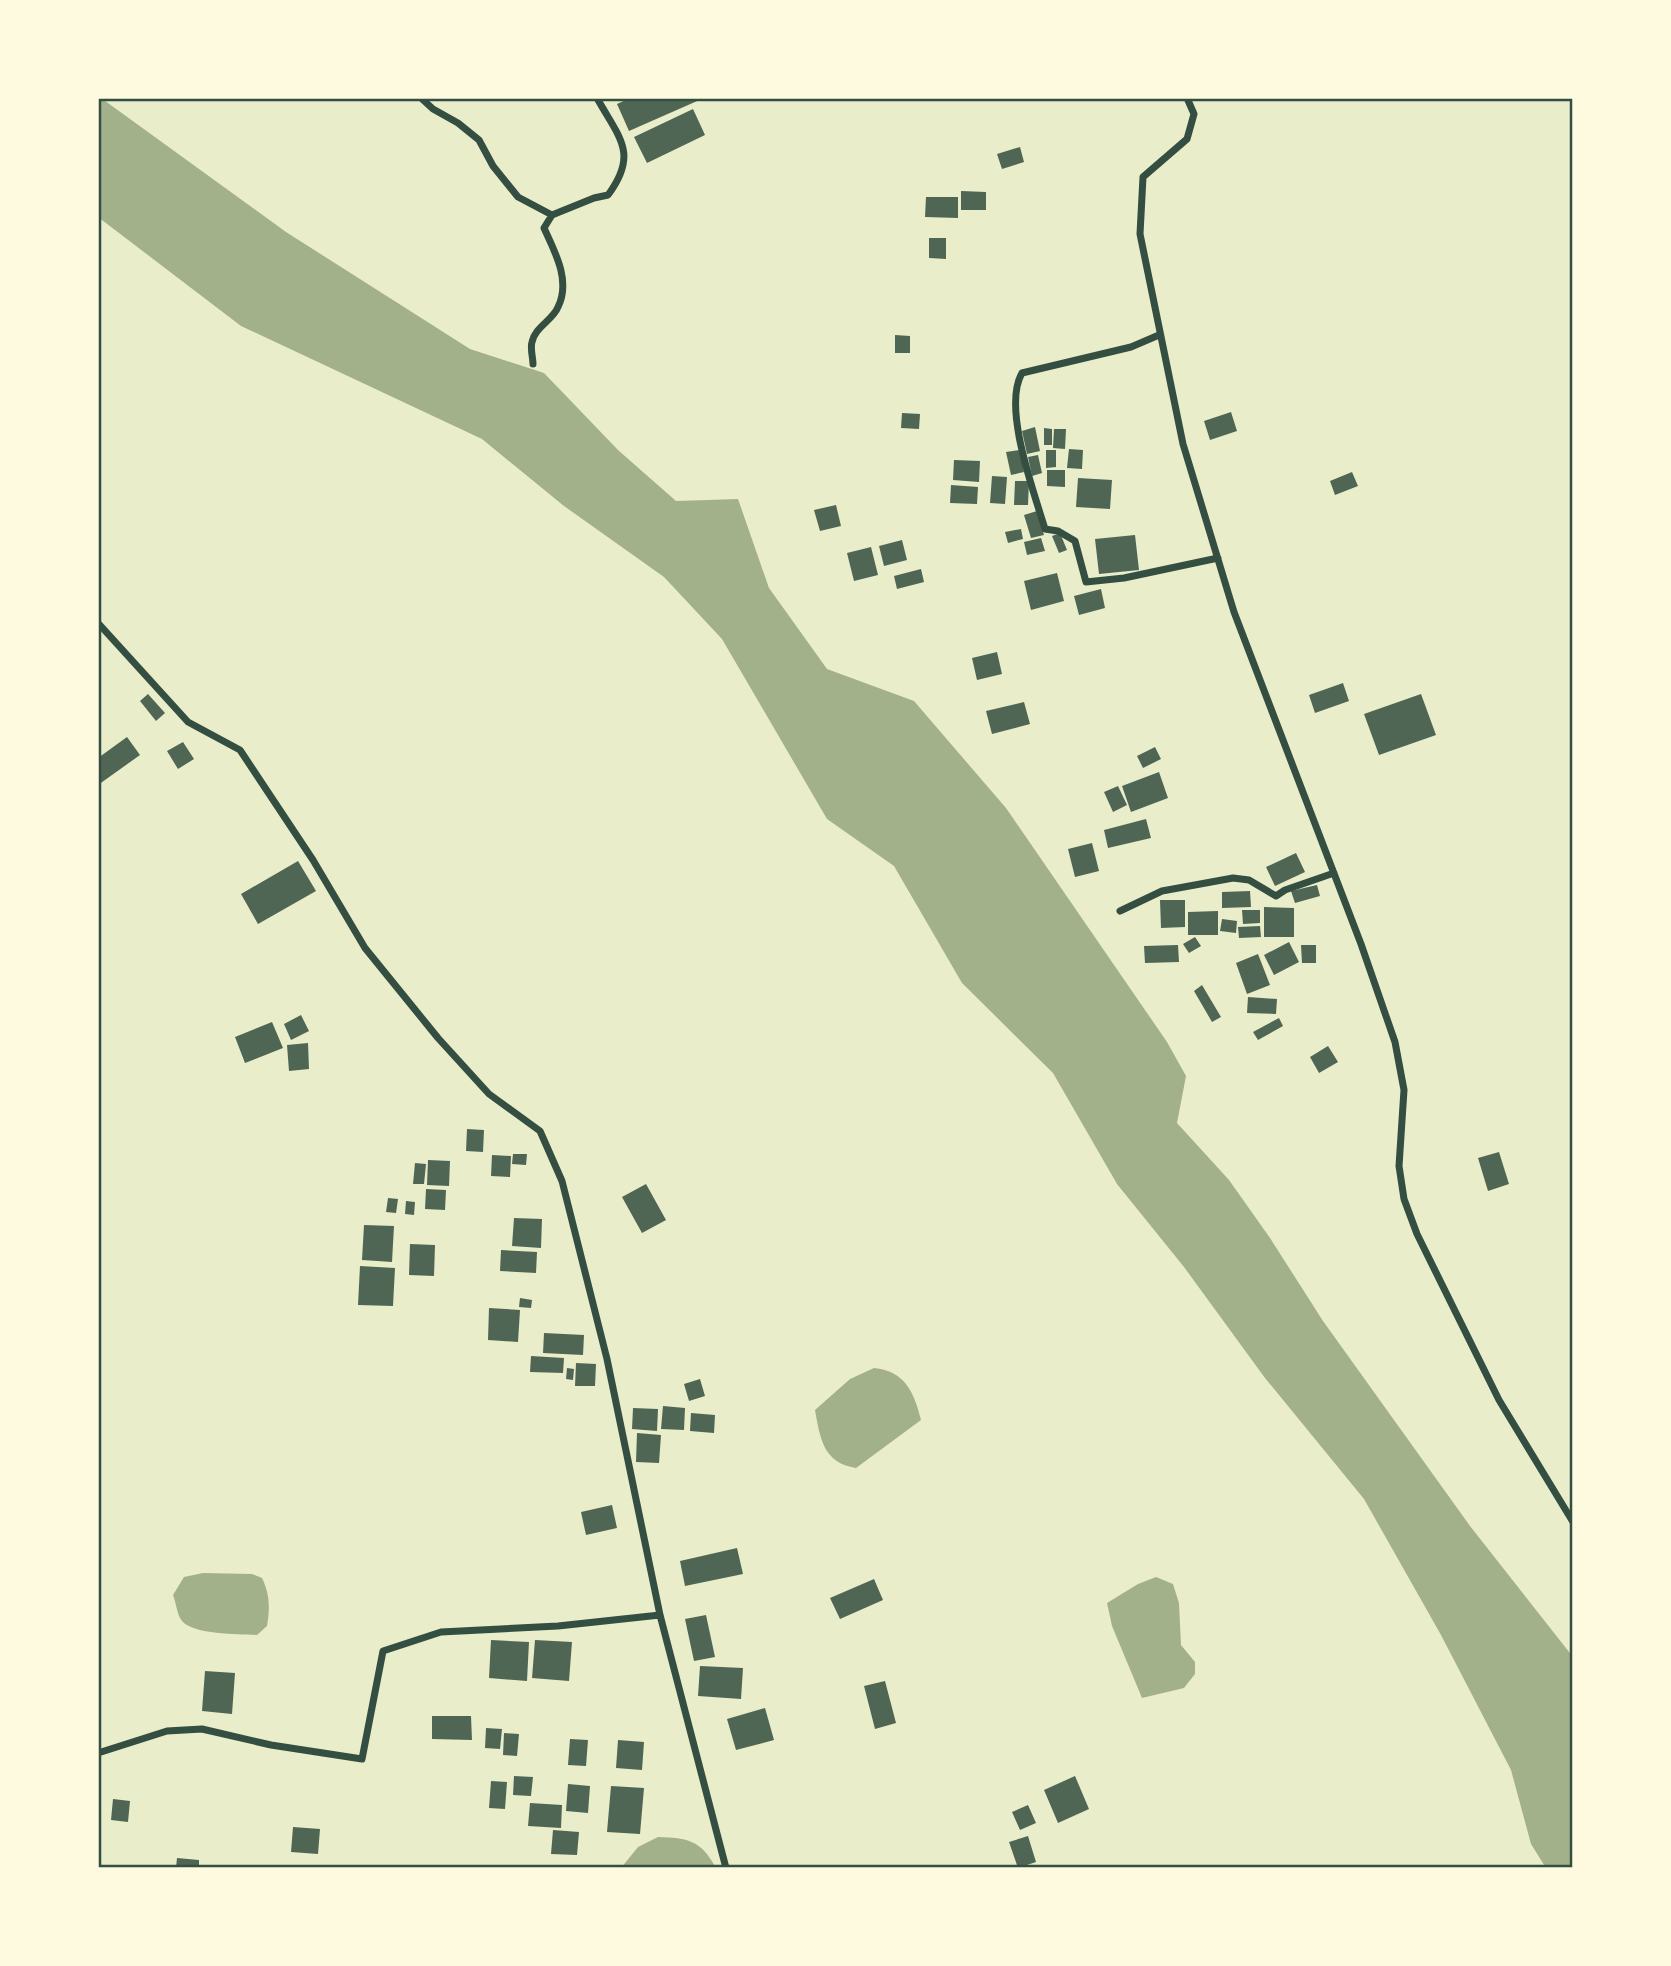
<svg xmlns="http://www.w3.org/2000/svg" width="1671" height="1966" font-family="Inter,sans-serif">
  <rect width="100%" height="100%" fill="#e9edc9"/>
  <path fill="#a3b18a" d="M98,98H101L286,232L470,349L544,373L618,450L676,501L738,499L769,588L827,669L914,701L1006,808L1167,1042L1186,1076L1177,1123L1229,1180L1270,1238L1323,1321L1470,1526L1573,1657V1868H1546L1531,1844L1511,1770L1441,1635L1364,1499L1265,1378L1184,1267L1117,1184L1053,1073L962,983L894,866L827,819L722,639L664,577L564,506L482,439L241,326L98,217Z
    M874,1368C905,1371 914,1392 921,1420L856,1468C823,1463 820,1438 815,1410L850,1379Z
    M203,1573L252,1574L262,1578C270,1594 270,1609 267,1626L257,1635C239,1634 194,1635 182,1621C177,1615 176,1602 173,1595L184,1577Z
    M1156,1577L1173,1584L1179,1603L1181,1645L1195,1662V1674L1184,1688L1142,1698L1112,1626L1107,1603L1138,1584Z
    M658,1837C688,1838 701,1840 716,1868H621L638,1847Z"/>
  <path fill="#4f6655" d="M630,98H704L629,131L617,104Z
    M693,109L705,135L647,163L634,137Z
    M1020,147L1024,162L1002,169L997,154Z
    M961,191L986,192V210H961Z
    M926,197H958V218L925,217Z
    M929,238H946V259L929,258Z
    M895,335L910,336V353H895Z
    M1231,412L1237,431L1210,440L1204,421Z
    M902,413L920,414L919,429L901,428Z
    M1035,427L1040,451L1027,454L1022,431Z
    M1044,428L1052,429V445H1044Z
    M1054,429H1066L1065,449L1053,448Z
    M1069,449L1083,450L1082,469L1067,468Z
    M1020,450L1024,472L1011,475L1006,452Z
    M1046,450H1056V467L1046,468Z
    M1038,455L1042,473L1032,476L1028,457Z
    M954,460L980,461L979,482L953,480Z
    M1047,470H1065V487L1047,486Z
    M1352,472L1358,486L1335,495L1330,481Z
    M992,476L1007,477L1005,504L990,503Z
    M1078,478L1112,480L1110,509L1076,507Z
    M1015,481H1029L1028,505H1014Z
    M951,485L978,487L977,504L950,503Z
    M836,505L841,526L820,531L814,510Z
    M1037,511L1044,535L1031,538L1024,515Z
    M1021,529L1023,539L1008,543L1005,532Z
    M1060,533L1067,550L1059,553L1052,536Z
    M1135,535L1139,570L1099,574L1095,539Z
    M1041,538L1045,551L1027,555L1024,542Z
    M902,540L907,560L884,566L879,546Z
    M871,547L878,575L854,581L847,553Z
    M921,569L924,582L897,589L894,576Z
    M1057,573L1064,601L1031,610L1024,581Z
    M1101,589L1105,608L1079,615L1074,596Z
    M997,652L1002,674L977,680L972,658Z
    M1343,683L1349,701L1315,713L1309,695Z
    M148,694L165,713L156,721L140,701Z
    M1421,694L1436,735L1379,755L1364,714Z
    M1024,702L1030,724L992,734L986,711Z
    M127,737L140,755L98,785V758Z
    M183,742L194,759L178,769L167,751Z
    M1155,747L1161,759L1143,768L1137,756Z
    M1159,772L1168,798L1131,812L1122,786Z
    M1118,786L1127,805L1113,812L1104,792Z
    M1146,819L1151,838L1108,848L1104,830Z
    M1092,843L1099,871L1075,877L1068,849Z
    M1296,853L1305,872L1275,886L1266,867Z
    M298,861L316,891L258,924L241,894Z
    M1317,885L1320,896L1295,903L1291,891Z
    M1250,891L1251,907L1222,908V892Z
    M1160,900H1185V927L1161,928Z
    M1264,907L1294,908V937H1264Z
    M1242,910H1260V923L1243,924Z
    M1218,911V935H1188V912Z
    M1222,919L1237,921L1236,933L1220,931Z
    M1260,926L1261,937L1239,938L1238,927Z
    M1195,937L1201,946L1189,953L1183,944Z
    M1289,942L1299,962L1274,975L1264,955Z
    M1178,945L1179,962L1145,963L1144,946Z
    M1301,945H1316V963H1302Z
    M1258,954L1270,985L1247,994L1236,963Z
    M1202,985L1221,1017L1212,1022L1194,991Z
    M1248,997L1277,999L1276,1014L1247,1013Z
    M301,1015L309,1031L291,1040L284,1024Z
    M1279,1018L1283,1026L1258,1040L1253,1032Z
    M272,1022L283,1048L245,1063L235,1037Z
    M308,1043L309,1069L289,1071L287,1045Z
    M1328,1046L1338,1062L1319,1073L1310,1057Z
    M467,1129L484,1130L483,1152L466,1151Z
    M1499,1152L1509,1184L1488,1191L1478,1158Z
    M513,1154H527L526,1165L512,1164Z
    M492,1155L511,1156L510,1177L491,1176Z
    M428,1160L450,1161L449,1186L427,1185Z
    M415,1163L426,1164L424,1184H413Z
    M646,1184L666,1220L642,1233L622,1197Z
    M426,1189L446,1190L445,1210L425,1209Z
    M388,1198L398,1199L396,1213L386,1212Z
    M406,1201L415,1202L414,1215L405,1214Z
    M514,1218L542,1219L541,1248L512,1246Z
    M364,1225L394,1226L392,1262L362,1260Z
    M410,1244L435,1245L434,1276L409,1275Z
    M501,1250L537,1252L536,1273L500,1271Z
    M360,1266L395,1268L393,1306L358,1305Z
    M520,1298L532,1300L531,1308L519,1307Z
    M489,1308L520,1310L518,1342L488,1340Z
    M544,1333L584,1335L583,1355L543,1353Z
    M531,1356L564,1358L563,1373L530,1372Z
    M576,1363L596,1364L595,1386H575Z
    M567,1368L574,1369L573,1380L566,1379Z
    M700,1379L705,1396L689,1401L684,1384Z
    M663,1406L685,1408L684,1430L661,1429Z
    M633,1408L658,1409L657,1431L632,1429Z
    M691,1413L715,1415L714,1433L690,1431Z
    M637,1433L661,1435L659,1463L636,1462Z
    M612,1505L617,1528L586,1535L581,1512Z
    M737,1548L743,1574L685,1586L680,1561Z
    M874,1579L883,1600L840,1619L830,1598Z
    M706,1615L715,1657L694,1661L685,1619Z
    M491,1640L529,1642L527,1681L489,1678Z
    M535,1640L572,1642L569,1681L532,1678Z
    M700,1666L743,1668L741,1699L698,1696Z
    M205,1671L235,1673L232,1714L202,1711Z
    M885,1681L896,1723L875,1729L864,1686Z
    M765,1708L774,1740L736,1750L727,1719Z
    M432,1716H471L472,1740L432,1739Z
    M486,1728L502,1729L500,1749L485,1748Z
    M504,1733L519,1734L517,1756L503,1755Z
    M570,1739L588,1740L586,1766L568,1765Z
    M618,1740L644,1742L642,1770L616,1768Z
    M514,1776L533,1777L531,1796L513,1795Z
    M1075,1776L1089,1809L1058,1823L1044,1790Z
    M491,1781L507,1782L505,1809L489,1808Z
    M568,1784L590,1786L588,1813L566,1811Z
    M611,1786L644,1788L640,1834L607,1832Z
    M113,1799L130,1801L128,1822L111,1820Z
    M530,1803L562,1805L561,1828L528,1826Z
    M1028,1805L1036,1823L1020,1830L1012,1812Z
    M293,1827L320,1829L318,1854L291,1852Z
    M553,1830L579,1832L577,1855L551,1854Z
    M1028,1836L1036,1862L1018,1868L1009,1842Z
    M177,1858L199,1860V1868H176Z"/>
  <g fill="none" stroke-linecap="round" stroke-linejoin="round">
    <path stroke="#344e41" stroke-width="7" d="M421,98L433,109L458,123L479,140L493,166L518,197L552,215
      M1187,98L1194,114L1187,139L1143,177L1140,234L1183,444L1234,612L1361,944L1395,1042L1404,1090L1399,1166L1404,1199L1417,1234L1499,1400L1573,1522
      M1159,335L1131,347L1022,373C1002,407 1034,492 1045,529L1058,531L1075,541L1086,582L1124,578L1218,558
      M533,364C533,358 530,348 532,342C535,327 553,320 558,307C571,281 555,252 544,228L552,215L594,198L608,195C639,153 619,138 597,98
      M98,623L188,722L240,750L313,860L365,948L438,1038L489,1094L540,1131L562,1181L607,1359L660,1615L726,1868
      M1120,911L1162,891L1233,878L1249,880L1276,896L1285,890L1334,873
      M98,1753L167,1731L202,1729L271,1745L362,1759L383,1651L441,1632L558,1626L660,1615"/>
  </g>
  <rect width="1671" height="1966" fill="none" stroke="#fefae0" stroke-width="200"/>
  <rect x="100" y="100" width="1471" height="1766" fill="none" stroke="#344e41" stroke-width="2.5"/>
</svg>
